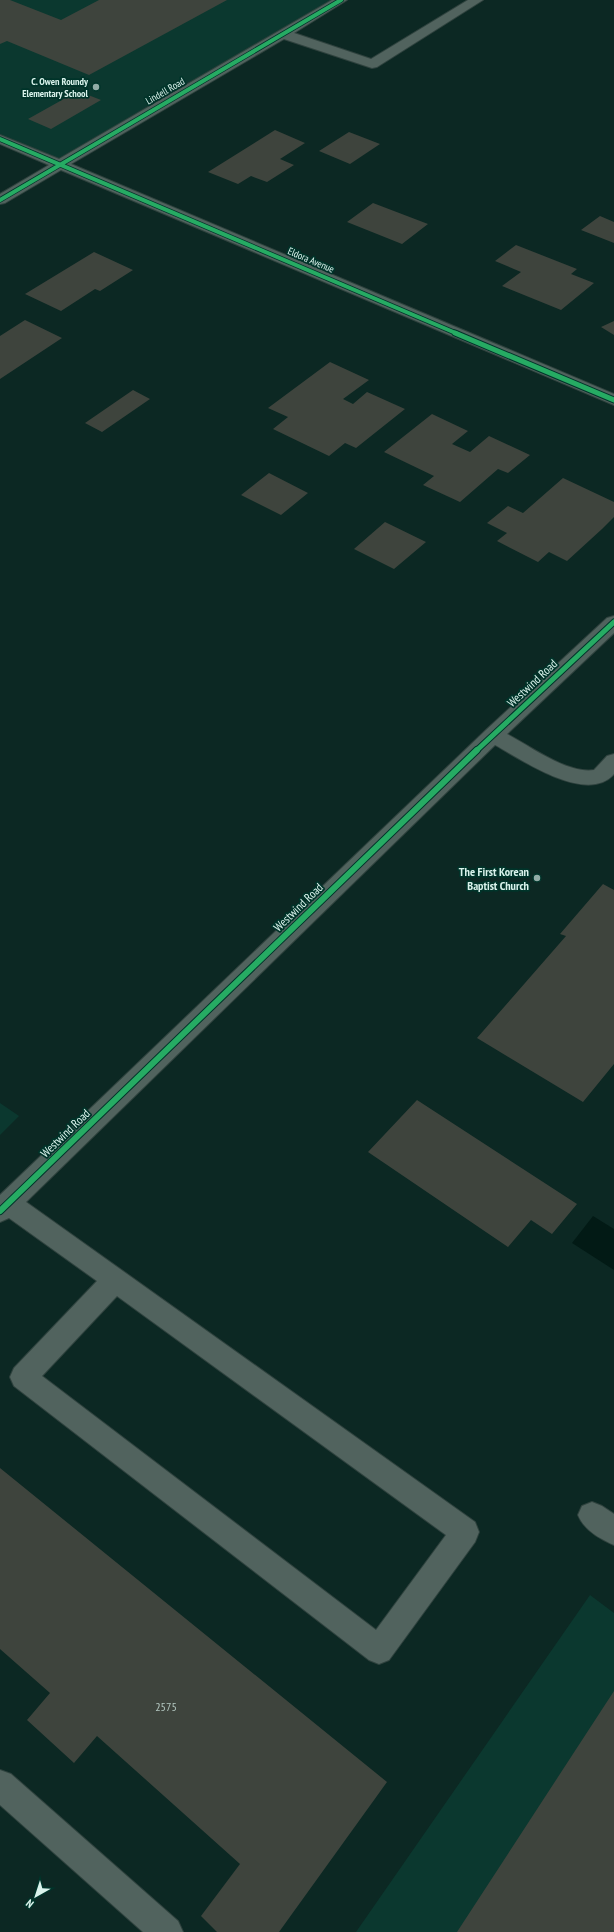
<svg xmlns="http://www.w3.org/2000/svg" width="614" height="1932" font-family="'PT Sans Narrow',sans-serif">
  <rect width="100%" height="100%" fill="#0c2823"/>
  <path fill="#0b382f" d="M0,0H341L60,165L0,140Z
    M0,1103L19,1116L0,1135Z
    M590,1595L614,1613V1932H356Z"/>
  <path fill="#021a15" d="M593,1216L614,1229V1270L572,1243Z"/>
  <path fill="#3e443d" d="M0,0H10L61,20L99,0H227L89,75L7,41L0,44Z
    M78,91L101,100L51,129L28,119Z
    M275,130L305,143L280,159L294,165L267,182L251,176L238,184L208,172Z
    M349,132L380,144L350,164L319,151Z
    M373,203L428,224L402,244L347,222Z
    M600,216L614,222V243L581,230Z
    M516,245L577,269L571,274L594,283L561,310L502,286L521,272L495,261Z
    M94,252L133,270L100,291L95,289L61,311L25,294Z
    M25,320L62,338L0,379V336Z
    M614,321V335L601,327Z
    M330,362L369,380L343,399L353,404L367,392L405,409L356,448L345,443L329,456L273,429L288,417L268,408Z
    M133,390L150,399L102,432L85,423Z
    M432,414L468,431L452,444L470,452L489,436L530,455L508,473L498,469L460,502L423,485L434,476L384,452Z
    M269,473L308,493L281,515L241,495Z
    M563,478L614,502V517L602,529L567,561L549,552L538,562L497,541L507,533L487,523L508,506L523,513Z
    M385,522L426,542L394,569L354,549Z
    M603,884L614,890V1064L583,1102L477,1038L566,936L560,934Z
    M417,1100L577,1204L552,1234L531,1220L508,1247L368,1152Z
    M0,1468L387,1782L279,1932H217L201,1916L240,1864L97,1736L74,1763L27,1720L50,1693L0,1649Z
    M614,1691V1932H457Z"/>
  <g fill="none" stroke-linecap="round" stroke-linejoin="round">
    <defs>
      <path id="minor" d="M332,0H347L294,33L371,59L468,0H483L377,67L372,68L284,39L71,164L614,394V405L61,170L5,203L0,204V194L49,165L0,144V135L59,159Z
        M614,616V633L507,734C530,746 567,774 594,770L607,756L614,754V774C587,805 522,760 495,745L26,1202L475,1522L479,1532L475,1542L389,1660L379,1664L369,1660L14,1386L10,1377L14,1368L97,1281L9,1218L0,1222V1195L486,730L607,618ZM117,1296L446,1535L376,1630L42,1376Z
        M592,1502L602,1506L614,1514V1545C600,1539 584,1530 578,1515L582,1506Z
        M0,1770L11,1774L178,1921L183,1932H143L0,1805Z"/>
    </defs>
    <use href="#minor" stroke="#2f423e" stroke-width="2"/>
    <use href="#minor" fill="#51635e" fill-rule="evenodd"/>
    <defs>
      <path id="cycleway-far2" d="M0,139L458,334
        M0,200L341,0"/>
      <path id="cycleway-far1" d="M455,333L614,400
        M476,751L614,622"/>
      <path id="cycleway" d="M0,1211L477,750"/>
    </defs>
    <use href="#cycleway-far2" stroke="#00342a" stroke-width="5.5"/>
    <use href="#cycleway-far1" stroke="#00342a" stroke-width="7"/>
    <use href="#cycleway" stroke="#00342a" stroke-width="8"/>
    <use href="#cycleway-far2" stroke="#26ab63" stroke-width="4"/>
    <use href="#cycleway-far1" stroke="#26ab63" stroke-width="5"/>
    <use href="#cycleway" stroke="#26ab63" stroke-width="6"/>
  </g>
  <g fill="#92aca6" stroke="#00342a" stroke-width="1.5">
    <circle cx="96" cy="87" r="4"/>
    <circle cx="537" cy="878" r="4"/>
  </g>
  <g text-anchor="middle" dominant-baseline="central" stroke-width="3.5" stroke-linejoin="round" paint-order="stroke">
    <g font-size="10" font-weight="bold" fill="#daf3ec" stroke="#00342a" text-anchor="end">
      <text x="88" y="81">C. Owen Roundy<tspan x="88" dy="12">Elementary School</tspan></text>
    </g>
    <g font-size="10" fill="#daf3ec" stroke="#00342a">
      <text transform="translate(165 91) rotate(-30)">Lindell Road</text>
      <text transform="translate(311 260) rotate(23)">Eldora Avenue</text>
    </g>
    <g font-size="12" fill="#daf3ec" stroke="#00342a">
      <text transform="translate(532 683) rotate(-43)">Westwind Road</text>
      <text transform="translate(298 907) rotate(-44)">Westwind Road</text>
      <text transform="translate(65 1133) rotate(-44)">Westwind Road</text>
    </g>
    <g font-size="12" font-weight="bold" fill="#daf3ec" stroke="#00342a" text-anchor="end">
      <text x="529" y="871">The First Korean<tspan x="529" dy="14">Baptist Church</tspan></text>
    </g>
    <g font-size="12" fill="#b3c7c0">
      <text x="166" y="1706">2575</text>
    </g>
  </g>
  <g transform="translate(36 1896) rotate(219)" stroke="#00342a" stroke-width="3" paint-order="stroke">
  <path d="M0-3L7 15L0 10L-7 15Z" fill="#daf3ec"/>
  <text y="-6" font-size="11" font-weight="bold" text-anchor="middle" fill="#daf3ec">N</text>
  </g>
</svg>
